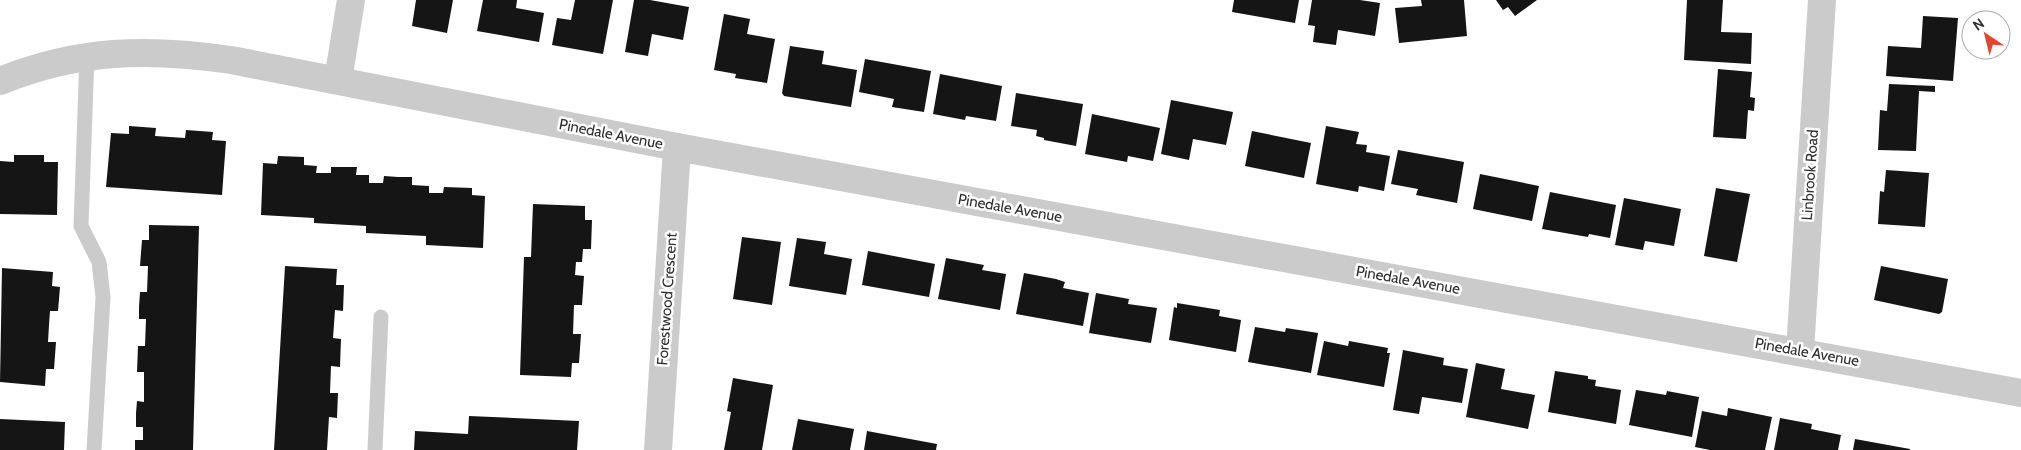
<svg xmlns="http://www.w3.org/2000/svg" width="2021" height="450" font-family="Cabin,sans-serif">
  <rect width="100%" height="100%" fill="#fff"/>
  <path fill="#151515" d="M416,0H453L447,33L412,26Z
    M483,0H517L516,8L544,13L539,42L477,31Z
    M575,0H613L603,54L552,45L557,18L571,20Z
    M634,0H650L689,7L683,40L652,34L648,56L625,52Z
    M1234,0H1299L1295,23L1232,12Z
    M1312,0H1360L1380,3L1375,36L1338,30L1336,45L1313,42L1315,26L1308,25Z
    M1421,0H1464L1467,36L1399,43L1395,8L1422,6Z
    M1496,0H1537L1515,16L1508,7L1503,10Z
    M1687,0H1723L1721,32L1752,33L1751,64L1684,60Z
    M724,14L750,19L747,34L775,39L767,83L735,78L736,74L714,70Z
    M1923,16L1958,18L1953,81L1886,76L1888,46L1921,48Z
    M790,46L824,51L822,64L857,70L851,107L784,96L782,93Z
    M865,59L931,71L924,112L892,107L894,99L859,92Z
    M1718,69L1752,72L1750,97L1755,98L1754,111L1748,110L1746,139L1713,137Z
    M940,74L1002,86L996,121L966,116L965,120L933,114Z
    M1889,84L1935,86V92L1919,91L1916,151L1878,150L1880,110L1887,111Z
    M1016,93L1083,104L1076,146L1044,140V138L1036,136L1037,130L1011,126Z
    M1171,100L1233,112L1226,145L1193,139L1189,160L1161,154Z
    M1092,114L1160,128L1153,161L1128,156L1127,162L1085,154Z
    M129,126L156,128L155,136L185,138L186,130L213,132L212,140L226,141L222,195L106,187L111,133L129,134Z
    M1326,126L1359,132L1356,144L1367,145L1366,152L1390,156L1384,191L1359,186L1358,192L1316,184Z
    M1252,131L1311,143L1304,178L1245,166Z
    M1398,150L1464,162L1457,203L1416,195L1418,189L1391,184Z
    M14,155H44V162H58L57,215L0,214V161L14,162Z
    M278,156L304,157V165L317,166L316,173H331V167H357L356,175H369V183H383L384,176L398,177H412V185L429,186V193H443L444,187L472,188V195L485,196L483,248L426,245V236L366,233V226L314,223V218L261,215L263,163L277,164Z
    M1886,170L1929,173L1925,227L1878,224L1880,191L1884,192Z
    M1480,174L1539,186L1532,221L1473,209Z
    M1716,188L1750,194L1737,262L1704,256Z
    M1550,192L1616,205L1610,238L1589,234L1588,237L1542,229Z
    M1624,198L1681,209L1674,246L1645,241L1643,250L1615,245Z
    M533,204L585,206V220H592L591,249H583L582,262H576L575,275L584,276L582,305H574L573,334H581L579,363H572L571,377L520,375L524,257H531Z
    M149,225L199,226L193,450H135V440H143V427H136V413L137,401L144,402V372H137L138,346H145L146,319H139V307L140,292H147L148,266H140L142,240H149Z
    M742,237L781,242L772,305L733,299Z
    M797,238L826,242L824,254L852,259L846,295L789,286Z
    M868,251L935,264L929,297L862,285Z
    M946,258L984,265L982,270L1006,274L1000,310L938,299Z
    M285,266L337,269L336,285H344L343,311L335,310L333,338L341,339L340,367L331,366L330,393H338L337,418L329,417L327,450H274Z
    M1881,266L1948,279L1942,312L1939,314L1874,300Z
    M2,268L53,272L52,286L60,287L58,311H50L49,325L48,342H56L54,369H46L45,386L0,382Z
    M1024,273L1056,279L1065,282L1063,288L1089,293L1083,326L1016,314Z
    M1096,293L1129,299L1128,304L1157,308L1151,343L1089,333Z
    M1177,303L1220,310L1219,316L1241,320L1236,352L1169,340L1174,307L1177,308Z
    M1255,327L1285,332L1286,328L1318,333L1311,373L1248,362Z
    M1324,341L1348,346L1349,341L1388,348L1387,353H1390L1384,387L1317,375Z
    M1403,350L1444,358L1443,365L1468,369L1462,403L1422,397L1419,414L1393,410Z
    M1476,363L1505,369L1501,389L1535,395L1528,429L1466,417Z
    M1555,371L1588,376V379L1596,380L1595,386L1621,390L1616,424L1548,412Z
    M733,378L773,385L762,450H724L731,412L727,411Z
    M1636,390L1666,395L1667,391L1699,397L1692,437L1629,425Z
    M1728,408L1772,417L1765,450H1710L1695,447L1702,411L1727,416Z
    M469,416L579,421L577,450H414L415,431L468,434Z
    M1780,418L1812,424L1811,429L1841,435L1838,450H1774Z
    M0,419L65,422L64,450H0Z
    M798,419L854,429L850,450H792Z
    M867,431L937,444L936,450H864Z
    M1855,439L1910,449V450H1853Z"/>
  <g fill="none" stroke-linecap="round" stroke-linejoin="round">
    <path stroke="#cbcbcb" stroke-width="15" d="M87,55L81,226L99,262L103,297L94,450
      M375,450L381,317"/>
    <path stroke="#cbcbcb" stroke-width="28" d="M338,80L351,0
      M1800,351L1822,0
      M658,450L677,147"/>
    <path stroke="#cbcbcb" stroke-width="28" d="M0,81C79,49 148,48 231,60L677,147L2021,393"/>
  </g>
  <g text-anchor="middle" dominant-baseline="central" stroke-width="5" stroke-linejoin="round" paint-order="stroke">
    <g font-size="15" fill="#2e2e2e" stroke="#fff">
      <text transform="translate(611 134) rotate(11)">Pinedale Avenue</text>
      <text transform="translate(1810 175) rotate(-86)">Linbrook Road</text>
      <text transform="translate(1010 208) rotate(10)">Pinedale Avenue</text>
      <text transform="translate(1408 280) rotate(10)">Pinedale Avenue</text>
      <text transform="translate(667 299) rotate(-86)">Forestwood Crescent</text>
      <text transform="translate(1807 352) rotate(10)">Pinedale Avenue</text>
    </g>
  </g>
  <g transform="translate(1986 35) rotate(325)"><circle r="24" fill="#ffffff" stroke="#ababab"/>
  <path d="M0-4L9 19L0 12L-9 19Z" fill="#e5442f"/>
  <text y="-8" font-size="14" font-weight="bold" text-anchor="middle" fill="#2e2e2e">N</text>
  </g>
</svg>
